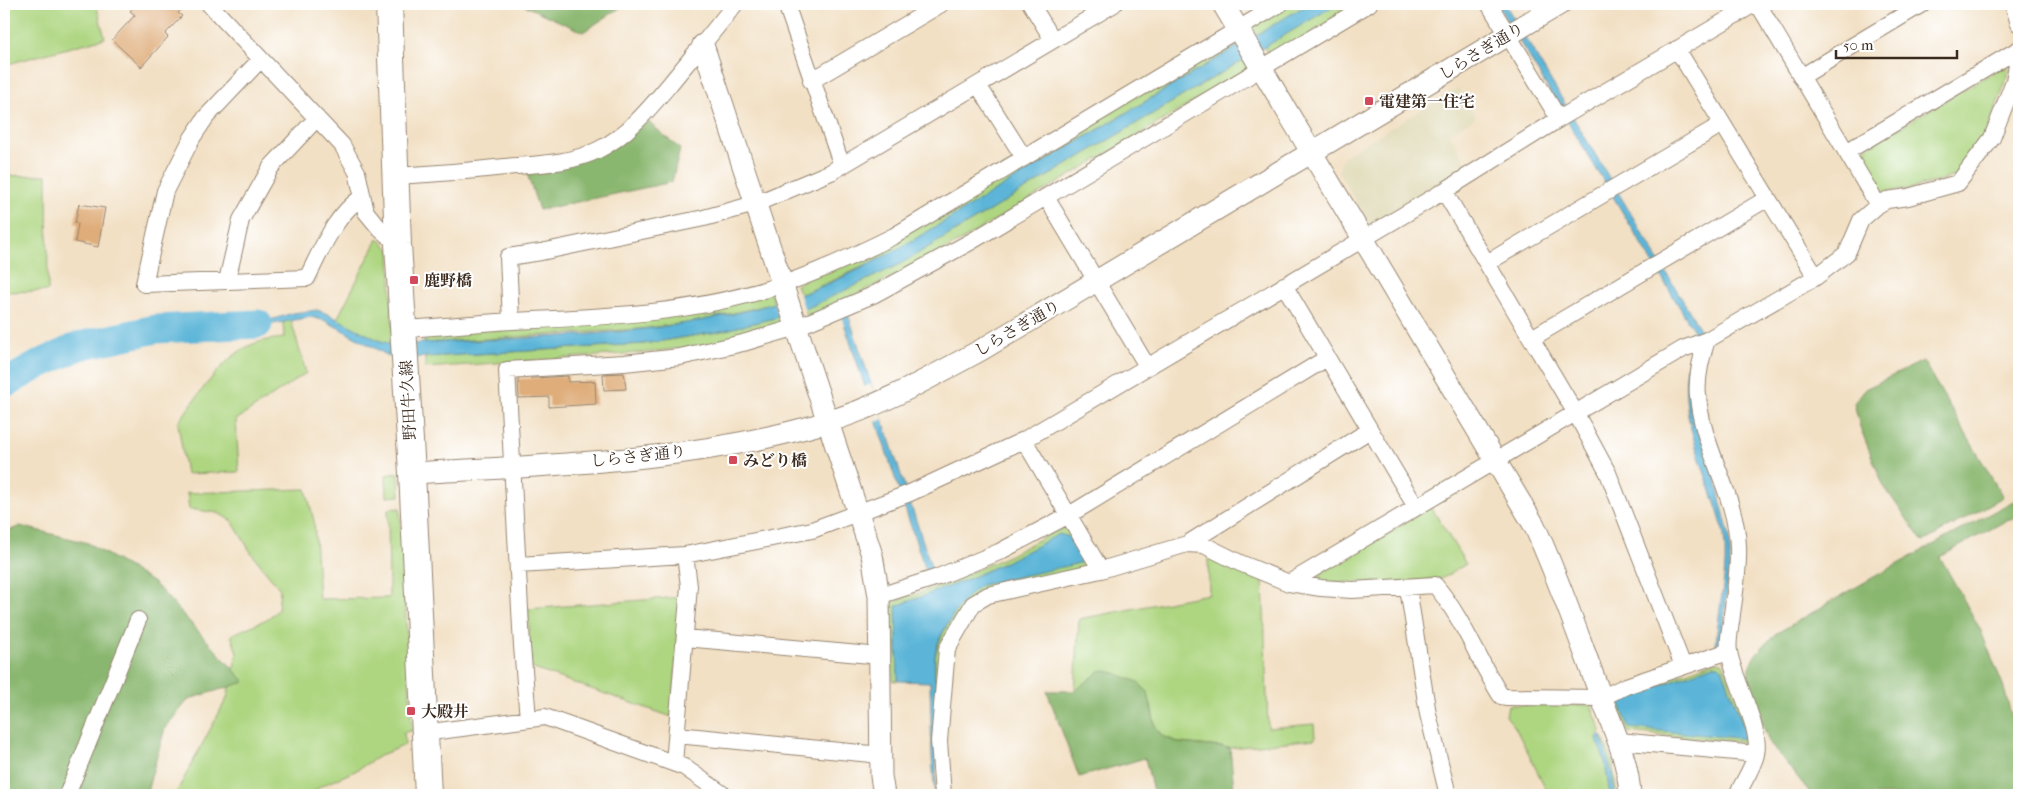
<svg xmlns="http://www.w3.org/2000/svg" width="2023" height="799" font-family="'IM FELL French Canon','Noto Serif JP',serif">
  <rect width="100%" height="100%" fill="#fff"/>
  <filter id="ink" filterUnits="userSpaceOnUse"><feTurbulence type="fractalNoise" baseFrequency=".02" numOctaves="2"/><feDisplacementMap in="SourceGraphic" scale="10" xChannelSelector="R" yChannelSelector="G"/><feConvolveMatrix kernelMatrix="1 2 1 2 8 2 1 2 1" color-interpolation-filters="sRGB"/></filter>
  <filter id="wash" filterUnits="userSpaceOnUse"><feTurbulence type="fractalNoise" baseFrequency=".0096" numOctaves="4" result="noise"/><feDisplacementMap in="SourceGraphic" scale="20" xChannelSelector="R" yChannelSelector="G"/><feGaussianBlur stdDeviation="1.12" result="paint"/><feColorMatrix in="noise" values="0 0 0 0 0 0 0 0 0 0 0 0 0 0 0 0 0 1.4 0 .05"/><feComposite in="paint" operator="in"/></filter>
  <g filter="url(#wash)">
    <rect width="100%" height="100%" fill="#f2e0c4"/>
    <path fill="#e1dcba" d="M1458,88L1476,117L1449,133L1469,167L1370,225L1339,172L1341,161L1345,155Z"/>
    <path fill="#aed681" stroke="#748050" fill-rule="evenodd" d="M4,4H96L105,38L4,65Z
      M1291,4H1308L1257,35L1252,26Z
      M1337,4H1359L1270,57L1264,47Z
      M1231,39L1236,47L895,251L843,276L800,295L796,285Z
      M1243,60L1249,69L935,256L808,318L804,309L900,264Z
      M2007,64L2008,66V76L1986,133L1955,176L1906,190L1884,191L1872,183L1858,160L1860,151Z
      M47,175L48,291L4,292V176Z
      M378,239L390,249L393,345L378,340L337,319Z
      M771,293L774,303L772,304L695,322L639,329L424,343V334Z
      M779,317L782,326L703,345L652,352L425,368V357L643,344L717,332Z
      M291,320L306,373L236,420L239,472L186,474L178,423C197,397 223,356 253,344C263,340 274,339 284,338L283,322Z
      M399,473L400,496L387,497L386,475Z
      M306,489L314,521L319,599L389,598L388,509L400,508L412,731L404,732L405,745L381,755L355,771L321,786L310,795H175L227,698L237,653L231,635L267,619L278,610L280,589L252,554L232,521L218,513L189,509L187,493Z
      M1431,507L1466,564L1441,579L1392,583L1321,582L1319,578L1321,573Z
      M1061,528L1072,532L1087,557L1083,567L969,602L937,705C937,690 934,674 935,659C936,639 962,596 980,586C997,577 1021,576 1040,572L1012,559L966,580L896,606L898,681H893L891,603L952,581L1010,555Z
      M1208,557L1263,579L1268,728L1314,724L1315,739L1230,748L1180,743L1162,736L1155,726L1151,704L1075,691L1079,619L1209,594Z
      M681,597L672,717L531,668L528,609Z
      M1717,661L1722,662L1724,665L1752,737L1749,743L1628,732L1615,700L1658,682ZM1714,665H1719L1722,668L1748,737L1627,698Z
      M1508,705H1591L1601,731L1597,739L1605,762L1610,795H1546L1545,787L1515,727L1506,716Z
      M1603,737L1612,760L1617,795H1615L1612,774L1602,739Z"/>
    <path fill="#8ab76f" stroke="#627046" d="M521,4H626L583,32Z
      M645,119L680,149L672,182L539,210L527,173L552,168Z
      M1923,361L2003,497L1923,542L1883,485L1860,427L1854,403L1865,389Z
      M2019,498V518L2009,519L1940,557L1980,629L2003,685L2019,743V795H1812L1769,742L1749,685L1748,672L1756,654L1775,634L1784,629L1872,578Z
      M20,526L88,543L154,583L245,682L189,699L165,728L146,795H4V727L7,720L4,717V533Z
      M1101,670L1115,673L1136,681L1148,692L1155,726L1162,736L1180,743L1230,748L1234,789L1194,795H1154L1145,758L1079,777L1047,691H1075Z"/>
    <path fill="#5bb5d8" stroke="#4b707b" d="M1308,4H1337L900,264L810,307L779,317L717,332L643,344L394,359L326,321L311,317L268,325L219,327V324L256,322L270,320L293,313L317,310L328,314L378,340L393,345C519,336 649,340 771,304C853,281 926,232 998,189C1102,128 1205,66 1308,4Z
      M1497,4H1505L1703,334L1697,336Z
      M848,314L933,572L927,575L842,317Z
      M1688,361L1694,362L1720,499L1730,538V564L1722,639L1716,645C1718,608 1729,572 1724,535C1722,521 1716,507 1712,494C1697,450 1679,408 1688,361Z
      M1059,534L1070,537L1082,557L1080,563L982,585C964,596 941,629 936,650C932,667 937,686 937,703C939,734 936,765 935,795L932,757L930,682L898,681L896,606L966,580L1012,559Z
      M1714,665H1719L1722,668L1748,739L1629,728L1619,701Z
      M1599,735L1603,737L1602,739L1612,774L1615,795H1610L1605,762L1597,739Z"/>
    <path fill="#f2e0c4" d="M799,292L805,311L780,320L774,301Z
      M871,384L883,419L876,422L864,387Z"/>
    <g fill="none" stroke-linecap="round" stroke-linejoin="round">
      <path stroke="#5bb5d8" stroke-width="29" d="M4,384L40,364L79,346L156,329L258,324"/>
    </g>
    <g id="blocks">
      <path fill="#dfad7a" d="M136,4H187L178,13L182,16L165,34L168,37L141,67L112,40L135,15L130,11Z
        M79,204L105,208L98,247L75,242L78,224L75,223Z
        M624,373L626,389L604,390L603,374Z
        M568,376V382L595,381L596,404L549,407V397L519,398L518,379Z"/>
    </g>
  </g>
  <g filter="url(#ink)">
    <use href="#blocks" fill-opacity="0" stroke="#968571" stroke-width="1"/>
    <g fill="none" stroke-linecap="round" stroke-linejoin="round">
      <defs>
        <path id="minor" d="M209,4L342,145L357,172L366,212L380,229L398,244
          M786,4L842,166
          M1031,4L1053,40
          M1489,4L1559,119
          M1758,4L1878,205
          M2013,4L2019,24
          M1677,49L1816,277
          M261,59L206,117L192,138L165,191L144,284L307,278C322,249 334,216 362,197
          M1801,77L1922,4
          M811,81L941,4
          M978,85L1024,158
          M1846,152L2019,49
          M395,176C432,174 469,171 505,167C536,164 570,164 598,150C627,136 650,108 670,84C692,57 714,31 735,4
          M1444,191L1575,412L1608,473L1683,666
          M1046,197L1147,366
          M1487,263L1722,124
          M227,281L241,220L271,167L317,118
          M1284,285L1416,507
          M511,321L508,257L541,252L704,218L755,204L831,172L1114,4
          M404,329C440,327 477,323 513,321C604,317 696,314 783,284C821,271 858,254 894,236L1280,4
          M1532,338L1768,198
          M1707,340C1701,358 1696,378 1698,396C1702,448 1736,494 1738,546C1739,569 1735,592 1732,614C1731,626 1727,641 1729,652C1734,680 1762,730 1756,754C1753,768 1743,782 1737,795
          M1024,440L1101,570
          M1187,544L1370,430
          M518,565L685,555L812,530L910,493L1024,440L1444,191L1559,119L1754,4
          M1289,583L1683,349L1707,340L1816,277L1847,253L1861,220L1878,205L1887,200L1908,197L1958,183L1992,138L2014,81L2019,54
          M1408,588L1428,714L1448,795
          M879,596L938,577L999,552L1069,515L1327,358
          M685,638L881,656
          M528,719L522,646L507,370L624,363L680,357L743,343L797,327L873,295L972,241L1369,4
          M424,733L545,717L684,767L724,795
          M677,735L881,755
          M1619,741L1756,754
          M674,763L689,586L685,555
          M67,795L138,620
          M943,795L939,741L947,649L973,604L988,595L1101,570L1187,544L1204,545L1240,563L1289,583L1321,588L1352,590L1435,585C1463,618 1478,660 1501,696L1507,697L1601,698L1626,686L1729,651"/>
        <path id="tertiary" d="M1223,4L1534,525C1558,577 1577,632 1597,686C1610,722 1628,756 1630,795
          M703,45L872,555L879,596L881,776L884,795
          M412,473C551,465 693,462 827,422C881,406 931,377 981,350L1560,4"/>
        <path id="primary" d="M389,4L398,244L412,473L428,795"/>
      </defs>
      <use href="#minor" stroke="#968571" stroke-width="18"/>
      <use href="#tertiary" stroke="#968571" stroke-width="23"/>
      <use href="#primary" stroke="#968571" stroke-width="28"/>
      <use href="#minor" stroke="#fff" stroke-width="16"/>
      <use href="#tertiary" stroke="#fff" stroke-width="21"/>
      <use href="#primary" stroke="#fff" stroke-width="26"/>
    </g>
  </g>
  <g fill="#d1495b" stroke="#fff" stroke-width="2">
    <rect x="1364" y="96" width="10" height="10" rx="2.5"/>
    <rect x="409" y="275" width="10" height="10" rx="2.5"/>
    <rect x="728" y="455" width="10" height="10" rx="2.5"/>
    <rect x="406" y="706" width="10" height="10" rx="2.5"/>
  </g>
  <g text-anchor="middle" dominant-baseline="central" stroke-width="4" stroke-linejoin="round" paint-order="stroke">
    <g font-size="16" fill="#3b2a1e" stroke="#fff">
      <text transform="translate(1481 51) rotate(-31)">しらさぎ通り</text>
      <text transform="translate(1017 328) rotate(-30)">しらさぎ通り</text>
      <text transform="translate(408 400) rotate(-93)">野田牛久線</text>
      <text transform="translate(638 456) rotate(-6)">しらさぎ通り</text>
    </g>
    <g font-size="16" font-weight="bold" fill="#3b2a1e" stroke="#fff" text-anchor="start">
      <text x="1379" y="101">電建第一住宅</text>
      <text x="424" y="280">鹿野橋</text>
      <text x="743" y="460">みどり橋</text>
      <text x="421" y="711">大殿井</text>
    </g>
  </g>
  <rect width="2023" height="799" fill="none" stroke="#fff" stroke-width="20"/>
  <path d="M1836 50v8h121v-8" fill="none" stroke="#3b2a1e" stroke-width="2.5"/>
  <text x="1843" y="50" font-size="15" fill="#3b2a1e" stroke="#ffffff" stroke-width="4" paint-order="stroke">50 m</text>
</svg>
